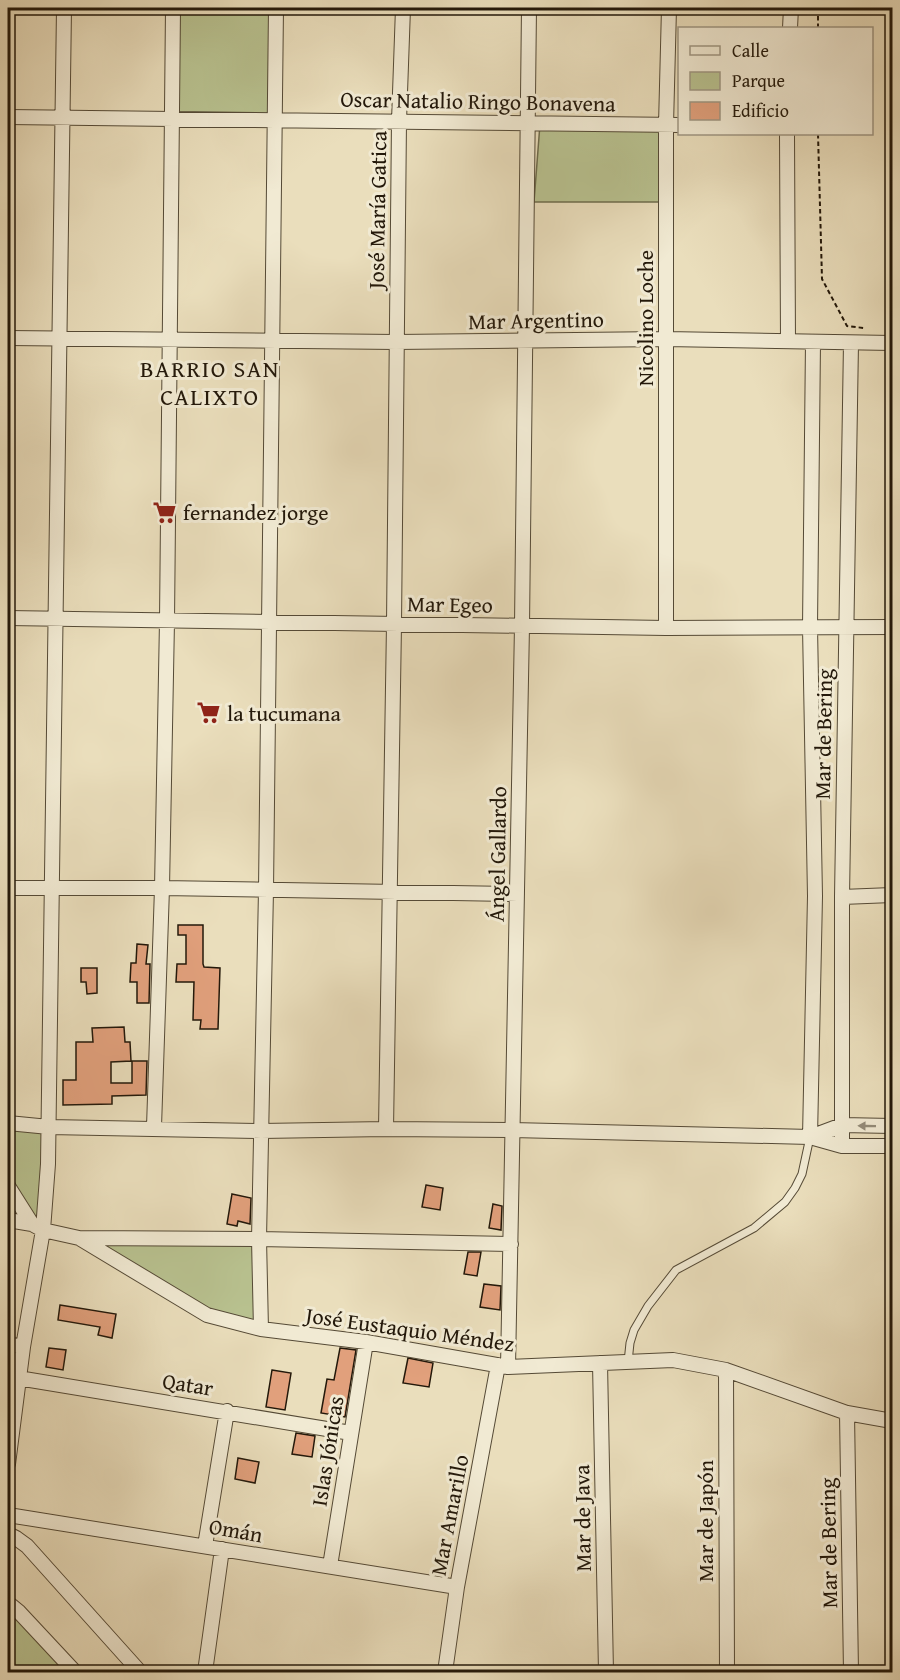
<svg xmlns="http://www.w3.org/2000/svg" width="900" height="1680" font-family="'Gentium Book Plus',serif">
  <rect width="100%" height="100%" fill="#eadebc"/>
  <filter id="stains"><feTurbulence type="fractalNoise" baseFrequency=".00333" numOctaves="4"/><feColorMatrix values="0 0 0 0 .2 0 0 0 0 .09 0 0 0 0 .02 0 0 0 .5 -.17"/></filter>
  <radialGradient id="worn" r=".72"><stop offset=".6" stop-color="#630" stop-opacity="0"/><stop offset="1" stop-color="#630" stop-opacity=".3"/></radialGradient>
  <path fill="#b8c18f" stroke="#6e6c4c" stroke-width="1.5" d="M174,8H274L273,118H172Z
    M540,124L662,126L661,202H534Z
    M8,1125L47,1128L43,1229L8,1185Z
    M82,1239L258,1240L260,1327L217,1318Z
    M8,1606L71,1672H8Z"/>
  <path fill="#e1a07c" stroke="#23180a" stroke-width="1.5" d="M178,925H203V964L204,967L220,968L218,1029H200L201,1020H193L194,982H176L177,964H186V935H178Z
    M137,944L148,945L146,964H150L149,1003H137V982H130L131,963H136Z
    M81,968H97V993L87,994L86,982H81Z
    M124,1027L125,1042H130L131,1061L111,1062V1083H132V1061H147L146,1095L112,1096V1104L63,1105V1080H76V1042H93L92,1028Z
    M426,1185L443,1188L440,1210L422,1207Z
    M232,1194L251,1198L250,1224L238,1221L237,1226L227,1224Z
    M493,1204L502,1206L501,1230L489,1228Z
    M468,1252H481L477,1276L464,1274Z
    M484,1284L501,1286L500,1310L480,1307Z
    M60,1305L116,1314L112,1338L98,1335L100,1327L58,1320Z
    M49,1348L66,1350L63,1370L46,1367Z
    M340,1348L356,1350L345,1417L321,1413L327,1379L334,1380Z
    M408,1358L433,1363L429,1387L403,1383Z
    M272,1370L291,1373L285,1410L266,1407Z
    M296,1433L315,1436L312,1457L292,1454Z
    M238,1458L259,1462L255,1483L235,1479Z"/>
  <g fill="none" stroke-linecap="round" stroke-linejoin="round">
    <defs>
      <path id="lane" d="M628,1362L630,1343L634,1330L648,1306L676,1270L754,1228L785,1202L795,1188L802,1174L810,1137"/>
      <path id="street" d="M790,28L791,8
        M8,117L680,125
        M787,134L788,341
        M8,338L396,342L666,339L892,343
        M8,618L666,628L892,627
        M666,628V125L669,8
        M8,888H162L517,894
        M842,897L892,895
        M8,1123L49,1127L261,1131L386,1129L512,1130L810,1137L842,1125L892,1126
        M154,1127L162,888L167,621L173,8
        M386,1129L394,624L399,121L403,8
        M810,1137L815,896L810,627L813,342
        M810,1137L842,1146H892
        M842,1146V897L851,343
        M8,1186L32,1224
        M8,1220L32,1224L43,1230L79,1238L259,1239L511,1244
        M79,1238L207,1315L261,1329L366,1342L508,1367L673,1360L726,1370L847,1413L892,1421
        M261,1329L259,1239L266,890L276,8
        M8,1344L23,1347
        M600,1363L606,1672
        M508,1367L522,626L529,8
        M726,1370L727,1672
        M18,1378L351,1433
        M847,1413L851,1672
        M8,1464L23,1347L43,1230L48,1164L64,8
        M8,1515L457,1587
        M8,1534L16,1538L27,1546L140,1672
        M205,1546L227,1411
        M330,1566L366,1342
        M8,1603L19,1612L75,1672
        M205,1672L222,1549
        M445,1672L457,1587L498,1365"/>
    </defs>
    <use href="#lane" stroke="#554a36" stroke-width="9"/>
    <use href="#street" stroke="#554a36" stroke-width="16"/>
    <path stroke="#23180a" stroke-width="2" stroke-dasharray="4.5 3" stroke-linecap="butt" d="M818,28V8
      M818,134L822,279L847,326L864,328"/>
    <use href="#lane" stroke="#f1ead3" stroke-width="7"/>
    <use href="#street" stroke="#f1ead3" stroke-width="14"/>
  </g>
  <defs><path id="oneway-solid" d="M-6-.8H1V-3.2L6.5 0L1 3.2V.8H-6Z" transform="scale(1.5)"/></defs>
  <use fill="#948c79" href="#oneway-solid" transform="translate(867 1126) rotate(-179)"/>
  <defs>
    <symbol id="supermarket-bare" viewBox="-9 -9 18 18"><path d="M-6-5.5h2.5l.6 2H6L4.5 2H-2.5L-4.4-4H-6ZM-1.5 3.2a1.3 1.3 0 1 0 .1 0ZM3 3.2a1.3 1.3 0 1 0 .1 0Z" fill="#8f2418" stroke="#f1ead3" stroke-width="2.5" paint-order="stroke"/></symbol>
  </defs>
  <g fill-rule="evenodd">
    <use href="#supermarket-bare" x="148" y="496" width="33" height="33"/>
    <use href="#supermarket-bare" x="192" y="696" width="33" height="33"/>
  </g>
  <g text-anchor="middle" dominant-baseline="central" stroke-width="6" stroke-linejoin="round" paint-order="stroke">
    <g font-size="22" fill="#23180a" stroke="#f1ead3">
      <text transform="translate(478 101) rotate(1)">Oscar Natalio Ringo Bonavena</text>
      <text transform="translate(377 210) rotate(-89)">José María Gatica</text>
      <text transform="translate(645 318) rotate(-90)">Nicolino Loche</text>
      <text transform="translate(536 320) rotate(-1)">Mar Argentino</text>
      <text transform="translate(450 604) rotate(1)">Mar Egeo</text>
      <text transform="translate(823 734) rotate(-89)">Mar de Bering</text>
      <text transform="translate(497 854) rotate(-89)">Ángel Gallardo</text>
      <text transform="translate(410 1329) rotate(8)">José Eustaquio Méndez</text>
      <text transform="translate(188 1384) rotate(9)">Qatar</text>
      <text transform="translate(327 1451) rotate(-81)">Islas Jónicas</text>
      <text transform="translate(449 1515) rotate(-79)">Mar Amarillo</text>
      <text transform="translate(582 1518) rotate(-91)">Mar de Java</text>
      <text transform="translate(705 1521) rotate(-90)">Mar de Japón</text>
      <text transform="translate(236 1530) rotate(10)">Omán</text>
      <text transform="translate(828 1543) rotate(-91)">Mar de Bering</text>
    </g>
    <g font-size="22" fill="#23180a" stroke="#f1ead3" text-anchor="start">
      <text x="183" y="512">fernandez jorge</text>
      <text x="227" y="713">la tucumana</text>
    </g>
    <g font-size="24" letter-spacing="1.5" fill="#23180a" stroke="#f1ead3">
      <text x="210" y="368">BARRIO SAN<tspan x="210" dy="28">CALIXTO</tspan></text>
    </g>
  </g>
  <rect width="900" height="1680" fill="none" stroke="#eadebc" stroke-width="30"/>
  <rect x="9" y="9" width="882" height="1662" fill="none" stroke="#23180a" stroke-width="3"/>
  <rect x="15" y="15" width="870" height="1650" fill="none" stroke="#23180a" stroke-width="1.5"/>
  <rect x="678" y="27" width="195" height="108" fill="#f1ead3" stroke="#9f9683" stroke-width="1.5"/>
  <rect x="690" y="46" width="30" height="9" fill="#f1ead3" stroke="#9f9683" stroke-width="1.5"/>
  <text x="732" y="57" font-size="18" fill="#23180a">Calle</text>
  <rect x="690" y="72" width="30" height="18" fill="#b8c18f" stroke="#9f9683" stroke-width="1.5"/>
  <text x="732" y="87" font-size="18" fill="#23180a">Parque</text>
  <rect x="690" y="102" width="30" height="18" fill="#e1a07c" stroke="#9f9683" stroke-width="1.5"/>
  <text x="732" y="117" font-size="18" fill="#23180a">Edificio</text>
  <rect width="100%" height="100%" filter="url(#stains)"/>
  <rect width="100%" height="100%" fill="url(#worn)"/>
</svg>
